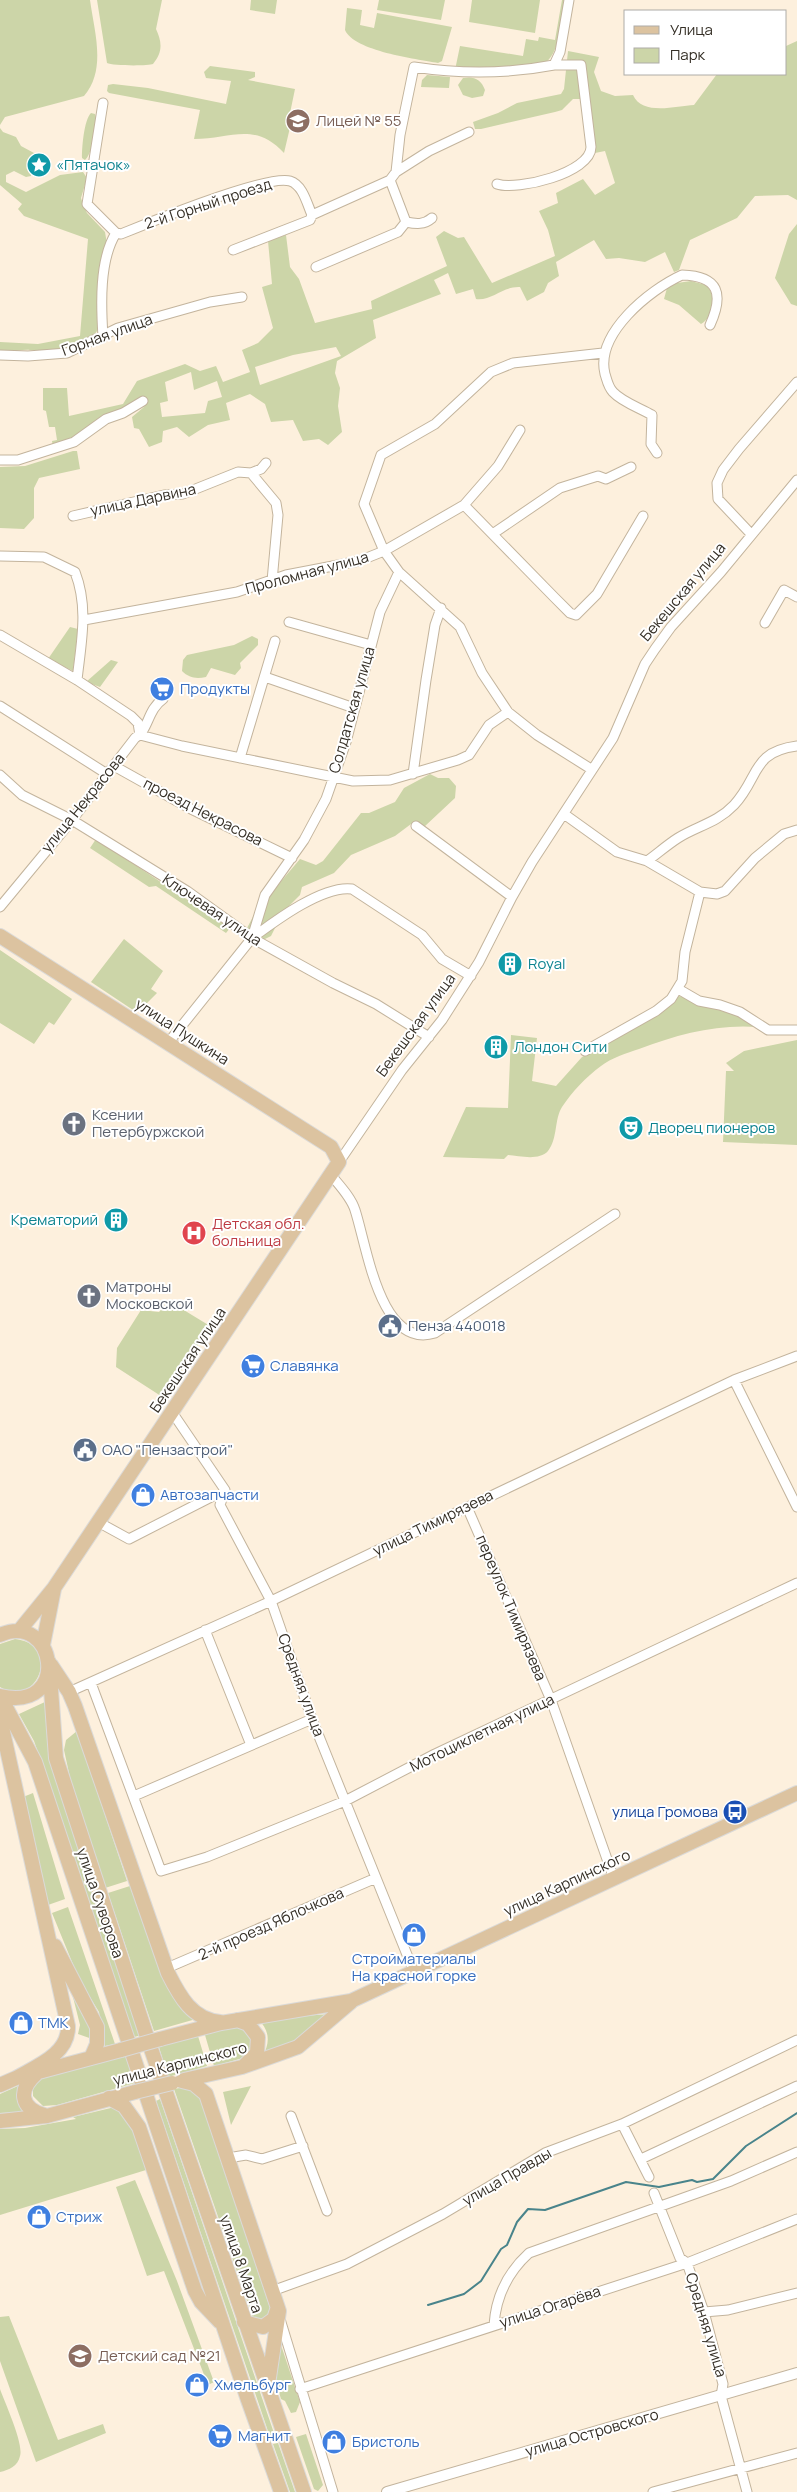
<svg xmlns="http://www.w3.org/2000/svg" width="797" height="2492" viewBox="0 0 797 2492" font-family="Manrope,sans-serif">
	<rect width="100%" height="100%" fill="#fdf0dd"/>
	<path fill="#ccd5a8" fill-rule="evenodd" d="M 0,0 L 90,0 C 94,31 107,69 84,96 L 5,117 L 0,125 Z
		M 97,0 L 162,0 L 156,29 C 162,42 163,52 153,64 C 149,66 112,66 107,63 Z
		M 251,0 L 277,0 L 275,14 L 250,10 Z
		M 379,0 L 445,0 L 441,20 L 377,10 Z
		M 472,0 L 540,0 L 535,33 L 469,22 Z
		M 562,0 L 564,0 C 561,20 561,55 542,65 L 455,70 L 460,46 L 523,56 L 526,39 L 538,41 L 539,37 L 555,40 Z
		M 347,8 L 362,10 L 360,25 L 374,28 L 377,13 L 452,27 L 442,61 L 438,63 C 416,59 354,51 345,30 Z
		M 797,41 L 797,200 L 788,195 L 755,196 L 737,218 L 690,240 L 679,270 L 674,272 L 665,252 L 645,262 L 619,258 L 606,259 L 594,240 L 556,262 L 559,276 L 548,283 L 544,292 L 527,301 L 520,287 C 503,286 492,301 476,299 L 473,289 L 456,294 L 448,273 L 434,280 L 441,294 L 373,320 L 376,338 L 337,361 L 335,373 L 340,388 L 338,406 L 342,432 L 328,445 L 319,439 L 303,441 L 293,420 L 271,422 L 265,404 L 250,394 L 226,403 L 230,420 L 208,425 L 189,437 L 177,427 L 163,431 L 162,442 L 149,447 L 139,429 L 134,428 L 132,417 L 144,407 L 148,399 L 144,397 L 72,439 L 53,447 L 52,441 L 57,440 L 55,427 L 49,427 L 46,411 L 43,410 L 43,388 L 67,388 L 69,416 L 123,404 L 137,381 L 185,364 L 200,371 L 216,366 L 223,382 L 250,372 L 242,350 L 258,343 L 273,328 L 262,287 L 272,284 L 268,241 L 286,235 L 290,267 L 299,279 L 315,323 L 372,309 L 371,301 L 447,266 L 436,237 L 444,231 L 458,238 L 464,237 L 492,283 L 555,256 L 548,230 L 539,211 L 558,203 L 556,193 L 583,179 L 595,195 L 615,183 L 605,151 L 595,153 L 583,99 L 573,99 L 562,110 L 555,112 L 481,129 L 475,129 L 473,122 L 498,113 L 517,103 L 561,94 L 564,89 L 568,51 L 599,57 L 594,72 L 601,91 L 615,96 L 633,95 C 642,116 676,106 694,105 L 717,74 L 786,74 L 786,46 ZM 336,347 L 341,356 L 260,385 L 255,367 L 293,355 ZM 191,372 L 194,390 L 217,381 L 222,397 L 208,401 L 205,413 L 162,417 L 160,403 L 168,401 L 165,382 Z
		M 210,66 L 255,72 L 255,77 L 248,80 L 295,89 L 289,118 L 292,119 L 284,153 C 254,121 231,139 194,139 L 200,110 L 109,93 L 107,91 L 108,85 L 113,84 L 148,88 L 226,104 L 231,81 L 206,78 L 204,72 Z
		M 427,75 L 450,77 L 449,88 L 421,87 L 422,80 Z
		M 463,78 C 474,76 481,79 485,90 L 483,96 L 472,98 L 463,95 L 458,85 Z
		M 91,113 L 95,114 C 99,122 92,155 85,160 L 82,158 C 82,147 84,120 91,113 Z
		M 0,128 L 3,132 L 16,137 L 21,146 L 34,153 L 37,158 L 31,176 L 26,177 L 14,171 L 6,175 L 6,182 L 26,192 L 60,175 L 83,172 L 87,178 L 81,198 L 83,204 L 87,213 L 105,232 L 107,244 C 105,262 105,318 97,331 C 86,350 49,352 30,350 C 20,349 11,354 0,351 L 0,342 L 38,344 L 80,336 L 88,239 L 24,216 L 18,209 L 22,204 L 0,185 Z
		M 797,224 L 797,306 L 791,304 L 775,278 L 789,234 Z
		M 691,281 L 706,285 C 717,295 714,317 701,324 L 679,305 L 664,299 L 667,288 L 677,283 Z
		M 73,451 L 77,451 L 80,469 L 39,478 L 34,488 L 34,518 L 24,529 L 0,528 L 0,467 L 25,466 Z
		M 70,627 L 78,629 L 73,671 L 48,659 Z
		M 252,636 L 258,639 L 258,645 L 240,663 L 241,668 L 235,675 L 211,668 L 206,677 C 196,679 189,678 182,671 L 183,660 L 187,655 L 234,645 Z
		M 111,660 L 118,662 L 100,687 L 86,682 Z
		M 430,774 L 438,778 L 449,778 L 456,786 L 455,798 L 424,827 L 417,823 L 411,824 L 395,836 L 351,855 L 334,873 L 302,887 L 300,895 L 283,912 L 271,936 L 263,940 L 246,930 L 256,911 L 300,859 L 316,865 L 323,861 L 361,813 L 369,813 L 395,802 L 404,788 Z
		M 96,839 L 230,928 L 226,933 L 156,886 L 149,887 L 90,848 Z
		M 124,939 L 163,971 L 151,989 L 157,993 L 144,1006 L 136,1006 L 133,1010 L 91,982 Z
		M 0,950 L 72,999 L 54,1025 L 49,1022 L 34,1044 L 0,1023 Z
		M 679,996 L 740,1015 L 758,1027 C 716,1024 679,1034 639,1049 C 627,1053 611,1058 601,1066 C 586,1077 572,1092 562,1107 C 554,1120 558,1138 548,1151 C 539,1161 520,1156 508,1155 L 504,1159 L 443,1157 L 466,1107 L 508,1108 L 511,1035 L 537,1038 L 532,1081 L 556,1086 L 582,1057 L 655,1015 Z
		M 797,1040 L 797,1145 L 723,1142 L 726,1071 L 734,1071 L 726,1063 L 744,1051 Z
		M 169,1301 L 210,1326 L 164,1398 L 116,1367 L 117,1348 L 141,1310 L 159,1312 Z
		M 15,1639 C 62,1644 38,1710 0,1687 L 0,1644 Z
		M 47,1701 L 48,1736 L 142,2035 L 134,2037 L 45,1772 L 34,1741 L 19,1714 Z
		M 77,1731 L 127,1881 L 105,1888 L 71,1782 L 64,1750 L 66,1740 Z
		M 33,1793 L 65,1899 L 48,1905 L 23,1797 Z
		M 130,1886 L 169,1985 L 196,2019 L 154,2031 L 108,1893 Z
		M 68,1907 L 115,2044 L 105,2046 L 99,2012 L 79,1979 L 52,1913 Z
		M 69,1981 L 95,2040 L 78,2034 L 80,2025 Z
		M 331,2014 L 302,2037 L 263,2056 C 270,2042 270,2031 258,2019 Z
		M 236,2026 L 242,2027 L 252,2035 L 252,2051 L 243,2058 L 214,2066 L 205,2035 Z
		M 198,2036 L 207,2066 L 168,2077 L 159,2047 Z
		M 128,2054 L 135,2083 L 57,2105 L 43,2106 L 33,2096 L 33,2086 L 41,2077 Z
		M 18,2086 L 17,2093 L 25,2112 L 0,2113 L 0,2094 Z
		M 251,2086 L 231,2125 L 223,2092 Z
		M 186,2087 L 200,2097 L 271,2311 L 265,2322 L 253,2318 L 174,2089 Z
		M 160,2099 L 275,2436 L 270,2437 L 156,2101 Z
		M 115,2107 L 119,2108 L 132,2125 L 146,2164 L 144,2165 L 146,2170 L 0,2215 L 0,2129 L 25,2128 L 76,2119 L 73,2117 Z
		M 135,2180 L 177,2281 L 214,2382 L 208,2385 L 164,2271 L 147,2276 L 116,2187 Z
		M 9,2316 L 58,2440 L 103,2424 L 106,2433 L 36,2462 L 0,2361 L 0,2317 Z
		M 279,2339 L 300,2402 L 296,2412 L 291,2413 L 285,2401 L 281,2399 L 275,2379 Z
		M 0,2389 C 5,2403 24,2444 20,2456 C 18,2466 9,2470 0,2472 Z
		M 306,2434 L 323,2485 L 318,2491 L 314,2489 L 296,2437 Z
		M 278,2443 L 295,2492 L 290,2492 L 273,2444 Z"/>
	<g fill="none" stroke-linecap="round" stroke-linejoin="round">
		<path stroke="#49848b" stroke-width="2" d="M 428,2305 L 464,2294 L 481,2281 L 501,2249 L 507,2245 L 517,2222 L 528,2209 L 545,2210 L 626,2182 L 659,2187 L 692,2180 L 697,2182 L 713,2179 L 746,2146 L 797,2113"/>
		<defs>
			<path id="minor" d="M 103,103 L 87,204 L 116,233
				M 396,172 L 400,135 L 414,67 C 460,74 507,74 554,65 L 560,52 L 569,0
				M 390,180 L 406,222
				M 497,184 C 517,191 591,173 591,147 L 581,65 L 554,65
				M 116,233 L 121,234 C 148,223 268,174 290,181 C 303,185 307,204 312,215
				M 233,250 L 310,220 L 312,215 L 390,180 L 396,172 L 429,151 L 469,132
				M 316,267 L 398,232 L 406,222 C 416,224 424,225 432,218
				M 103,337 C 101,306 99,260 116,233
				M 0,355 L 28,356 L 67,353 L 118,328 L 210,302 L 242,297
				M 657,453 L 651,444 L 652,415 C 640,408 622,402 613,392 C 608,387 607,380 605,374 C 595,334 649,290 682,275 C 719,276 724,294 710,325
				M 0,460 L 18,460 L 74,442 L 106,419 L 123,413 L 143,401
				M 251,473 L 276,503 L 278,515 L 272,581
				M 464,505 L 555,598 L 570,613 L 576,615 L 597,594 L 643,516
				M 73,516 L 164,495 L 183,494 L 238,472 L 251,473 L 261,469 L 266,463
				M 494,533 L 560,488 L 598,476 L 606,479 L 631,467
				M 751,534 L 718,499 L 717,483 L 723,470 L 739,449 L 797,382
				M 0,556 L 44,557 L 75,572 C 89,608 81,643 77,680
				M 84,620 L 237,592 L 286,575 L 359,561 L 384,551 L 464,505 L 498,466 L 520,430
				M 289,622 L 371,645
				M 765,623 L 784,590 L 797,597
				M 0,635 L 77,680 L 131,716 L 138,723 L 140,735 L 182,746 L 353,781 L 390,780 L 458,760 L 469,755 L 489,725 L 508,712
				M 265,677 L 354,708
				M 0,706 L 107,774
				M 240,758 L 275,641
				M 114,766 L 191,809 L 292,858
				M 591,769 L 537,735 L 508,712 L 482,673 L 460,627 L 399,572 L 384,551 L 364,504 L 381,455 L 435,424 L 491,372 L 513,363 L 603,353
				M 413,774 L 426,680 L 435,625 L 441,608
				M 0,775 L 22,795 L 72,820 L 187,891 L 252,938 L 333,983 L 376,1004 L 429,1037
				M 564,814 L 617,852 L 647,861 C 657,854 667,845 678,838 C 697,826 717,823 734,805 C 760,777 751,752 797,746
				M 416,826 L 512,897
				M 700,892 L 717,894 L 725,891 L 755,858 L 784,834 L 797,830
				M 0,907 L 72,820 L 135,738 C 149,730 147,710 163,699
				M 252,938 C 275,921 323,885 352,889 L 422,935 L 442,959 L 471,976
				M 676,991 L 680,990 L 699,1001 L 720,1005 L 740,1012 L 768,1030 L 797,1030
				M 168,1043 L 252,938 L 265,895 L 304,840 L 326,799 L 346,742 L 380,612 L 399,572
				M 585,1051 L 656,1011 L 671,999 L 682,981 L 685,952 L 700,892 L 647,861
				M 339,1162 L 402,1070 L 442,1020 L 479,962 L 512,897 L 532,862 L 613,738 L 645,664 L 655,649 L 671,627 L 721,572 L 797,480
				M 331,1175 C 339,1185 351,1197 355,1210 C 367,1246 380,1350 435,1333 L 615,1214
				M 734,1380 L 797,1507
				M 172,1412 L 225,1490 L 220,1505 L 271,1601 L 312,1719 L 414,1972
				M 467,1507 L 551,1700 L 614,1879
				M 98,1522 L 129,1539 L 213,1496
				M 205,1630 L 251,1745
				M 91,1683 L 161,1871 L 207,1857 L 345,1801 L 435,1754 L 797,1583
				M 69,1692 L 271,1601 L 734,1380 L 797,1356
				M 134,1796 L 312,1719
				M 167,1968 L 376,1878
				M 291,2116 L 327,2211
				M 622,2124 L 649,2177
				M 228,2158 L 246,2155 L 262,2159 L 303,2146
				M 641,2159 L 797,2086
				M 654,2193 L 680,2258 L 687,2263 L 704,2312 L 723,2384 L 721,2396 L 747,2492
				M 272,2291 L 347,2264 L 443,2214 L 545,2153 L 622,2124 L 797,2040
				M 704,2312 L 728,2310 L 797,2293
				M 280,2319 L 333,2492
				M 494,2325 C 496,2296 507,2273 529,2253 L 731,2181 L 797,2152
				M 300,2389 L 687,2263 L 797,2219
				M 653,2492 L 797,2453"/>
			<path id="tertiary" d="M 387,2492 L 797,2373"/>
			<path id="primary" d="M 0,936 L 331,1147 L 339,1162 L 54,1588 L 19,1631
				M 0,1635 C 55,1610 73,1713 0,1696
				M 43,1645 L 54,1589
				M 49,1662 L 56,1758 L 150,2046 L 304,2492
				M 51,1665 L 69,1692 L 75,1706 L 168,1973 C 180,1997 192,2019 220,2022
				M 0,1696 L 35,1762 L 248,2400 L 281,2492
				M 0,1718 L 68,2026 C 69,2054 37,2066 16,2078
				M 55,1946 L 97,2027 L 97,2044 L 91,2058
				M 237,2020 L 248,2024 L 258,2037 L 257,2053 L 245,2065
				M 160,2039 L 221,2023 L 351,2001 L 797,1793
				M 36,2074 C 18,2090 20,2108 44,2115
				M 184,2080 L 242,2067 L 298,2047 L 351,2002
				M 182,2081 L 194,2084 L 206,2094 L 279,2311 L 268,2384
				M 0,2085 L 16,2078 L 121,2050
				M 109,2098 L 124,2106 L 139,2127 L 195,2291 L 201,2302 L 220,2322
				M 0,2121 L 47,2116 L 135,2092
				M 244,2322 L 263,2327 L 274,2319 L 277,2310"/>
		</defs>
		<use href="#minor" stroke="#c3b49d" stroke-width="11"/>
		<use href="#tertiary" stroke="#c3b49d" stroke-width="12"/>
		<use href="#primary" stroke="#dbdad8" stroke-width="16"/>
		<use href="#minor" stroke="#fff" stroke-width="9"/>
		<use href="#tertiary" stroke="#fff" stroke-width="10"/>
		<use href="#primary" stroke="#dcc3a0" stroke-width="14"/>
		<defs>
			<path id="primary-bridge" d="M 121,2050 L 160,2039
				M 135,2092 L 172,2083"/>
		</defs>
		<use href="#primary-bridge" stroke="#dbdad8" stroke-width="16" stroke-linecap="butt"/>
		<use href="#primary-bridge" stroke="#dcc3a0" stroke-width="14"/>
	</g>
	<defs>
		<symbol id="school-disc" viewBox="-11 -11 22 22"><circle r="9.5" fill="#8d6e63" stroke="#fff"/><path d="M0-5L7-2L0 1L-7-2ZM-4 1L0 2.5L4 1V4Q0 6-4 4Z" fill="#fff"/></symbol>
		<symbol id="sight-disc" viewBox="-11 -11 22 22"><circle r="9.5" fill="#0f9aa8" stroke="#fff"/><path d="M0-6L1.8-2.2L6-1.7L2.9 1.2L3.7 5.4L0 3.3L-3.7 5.4L-2.9 1.2L-6-1.7L-1.8-2.2Z" fill="#fff"/></symbol>
		<symbol id="supermarket-disc" viewBox="-11 -11 22 22"><circle r="9.5" fill="#3f7fe0" stroke="#fff"/><path d="M-6-5.5h2.5l.6 2H6L4.5 2H-2.5L-4.4-4H-6ZM-1.5 3.2a1.3 1.3 0 1 0 .1 0ZM3 3.2a1.3 1.3 0 1 0 .1 0Z" fill="#fff"/></symbol>
		<symbol id="building-disc" viewBox="-11 -11 22 22"><circle r="9.5" fill="#0f9aa8" stroke="#fff"/><path d="M-4-6H4V6H1V3H-1V6H-4ZM-2.5-4.3h1.7v1.8h-1.7ZM.8-4.3h1.7v1.8H.8ZM-2.5-1h1.7V.8h-1.7ZM.8-1h1.7V.8H.8Z" fill="#fff"/></symbol>
		<symbol id="church-disc" viewBox="-11 -11 22 22"><circle r="9.5" fill="#6b7280" stroke="#fff"/><path d="M-1.2-6h2.4v3.5h3.3v2.4h-3.3V6h-2.4V-.1h-3.3v-2.4h3.3Z" fill="#fff"/></symbol>
		<symbol id="theatre-disc" viewBox="-11 -11 22 22"><circle r="9.5" fill="#0f9aa8" stroke="#fff"/><path d="M-5-5.5Q0-4 5-5.5V0Q5 5 0 6Q-5 5-5 0ZM-3.3-2.5H-1v1.5H-3.3ZM1-2.5H3.3v1.5H1ZM-2.8 1Q0 5.5 2.8 1Z" fill="#fff"/></symbol>
		<symbol id="hospital-disc" viewBox="-11 -11 22 22"><circle r="9.5" fill="#e0444e" stroke="#fff"/><path d="M-5-5h3v3.5h4V-5h3V5h-3V1.5h-4V5h-3Z" fill="#fff"/></symbol>
		<symbol id="civic-disc" viewBox="-11 -11 22 22"><circle r="9.5" fill="#5c6f8a" stroke="#fff"/><path d="M-.6-6.5H3V-4.5H.6V-3L4-1V1h2V6H-6V1h2V-1L-.6-3ZM-1.2 2.5V6h2.4V2.5Z" fill="#fff"/></symbol>
		<symbol id="shop-disc" viewBox="-11 -11 22 22"><circle r="9.5" fill="#3f7fe0" stroke="#fff"/><path d="M-5-2.5h2.3a2.7 3.5 0 0 1 5.4 0H5L5.5 6h-11ZM-1.5-2.5h3a1.5 2.3 0 0 0-3 0Z" fill="#fff"/></symbol>
		<symbol id="bus-disc" viewBox="-11 -11 22 22"><circle r="9.5" fill="#1a4fb4" stroke="#fff"/><path d="M-5-6H5V4H4V6H2V4H-2V6H-4V4H-5ZM-3.5-4V0h7V-4ZM-3.5 1.2v1.5H-2V1.2ZM2 1.2v1.5H3.5V1.2Z" fill="#fff"/></symbol>
	</defs>
	<g fill-rule="evenodd">
		<use href="#school-disc" x="284" y="107" width="28" height="28"/>
		<use href="#sight-disc" x="25" y="151" width="28" height="28"/>
		<use href="#supermarket-disc" x="148" y="675" width="28" height="28"/>
		<use href="#building-disc" x="496" y="950" width="28" height="28"/>
		<use href="#building-disc" x="482" y="1033" width="28" height="28"/>
		<use href="#church-disc" x="60" y="1110" width="28" height="28"/>
		<use href="#theatre-disc" x="617" y="1114" width="28" height="28"/>
		<use href="#building-disc" x="102" y="1206" width="28" height="28"/>
		<use href="#hospital-disc" x="180" y="1219" width="28" height="28"/>
		<use href="#church-disc" x="75" y="1282" width="28" height="28"/>
		<use href="#civic-disc" x="376" y="1312" width="28" height="28"/>
		<use href="#supermarket-disc" x="239" y="1352" width="28" height="28"/>
		<use href="#civic-disc" x="71" y="1436" width="28" height="28"/>
		<use href="#shop-disc" x="129" y="1481" width="28" height="28"/>
		<use href="#bus-disc" x="721" y="1798" width="28" height="28"/>
		<use href="#shop-disc" x="400" y="1921" width="28" height="28"/>
		<use href="#shop-disc" x="7" y="2009" width="28" height="28"/>
		<use href="#shop-disc" x="25" y="2203" width="28" height="28"/>
		<use href="#school-disc" x="66" y="2342" width="28" height="28"/>
		<use href="#shop-disc" x="183" y="2371" width="28" height="28"/>
		<use href="#supermarket-disc" x="206" y="2422" width="28" height="28"/>
		<use href="#shop-disc" x="320" y="2428" width="28" height="28"/>
	</g>
	<g text-anchor="middle" stroke-width="4" stroke-linejoin="round" paint-order="stroke">
		<g font-size="15" fill="#785e54" stroke="#fff" text-anchor="start">
			<text x="316" y="126">Лицей № 55</text>
			<text x="98" y="2361">Детский сад №21</text>
		</g>
		<g font-size="15" fill="#0d838f" stroke="#fff" text-anchor="start">
			<text x="56" y="170">«Пятачок»</text>
			<text x="528" y="969">Royal</text>
			<text x="514" y="1052">Лондон Сити</text>
			<text x="648" y="1133">Дворец пионеров</text>
			<text x="98" y="1225" text-anchor="end">Крематорий</text>
		</g>
		<g font-size="15" fill="#352f26" stroke="#fff">
			<text transform="translate(208 204) rotate(-18)" y="5">2-й Горный проезд</text>
			<text transform="translate(107 335) rotate(-20)" y="5">Горная улица</text>
			<text transform="translate(143 500) rotate(-12)" y="5">улица Дарвина</text>
			<text transform="translate(307 573) rotate(-15)" y="5">Проломная улица</text>
			<text transform="translate(683 592) rotate(-50)" y="5">Бекешская улица</text>
			<text transform="translate(352 710) rotate(-74)" y="5">Солдатская улица</text>
			<text transform="translate(83 803) rotate(-51)" y="5">улица Некрасова</text>
			<text transform="translate(203 812) rotate(27)" y="5">проезд Некрасова</text>
			<text transform="translate(212 910) rotate(34)" y="5">Ключевая улица</text>
			<text transform="translate(416 1025) rotate(-54)" y="5">Бекешская улица</text>
			<text transform="translate(182 1032) rotate(33)" y="5">улица Пушкина</text>
			<text transform="translate(188 1360) rotate(-56)" y="5">Бекешская улица</text>
			<text transform="translate(433 1523) rotate(-26)" y="5">улица Тимирязева</text>
			<text transform="translate(511 1608) rotate(67)" y="5">переулок Тимирязева</text>
			<text transform="translate(301 1685) rotate(70)" y="5">Средняя улица</text>
			<text transform="translate(482 1733) rotate(-26)" y="5">Мотоциклетная улица</text>
			<text transform="translate(567 1883) rotate(-25)" y="5">улица Карпинского</text>
			<text transform="translate(100 1903) rotate(71)" y="5">улица Суворова</text>
			<text transform="translate(271 1924) rotate(-24)" y="5">2-й проезд Яблочкова</text>
			<text transform="translate(180 2064) rotate(-14)" y="5">улица Карпинского</text>
			<text transform="translate(507 2177) rotate(-30)" y="5">улица Правды</text>
			<text transform="translate(241 2264) rotate(71)" y="5">улица 8 Марта</text>
			<text transform="translate(550 2307) rotate(-18)" y="5">улица Огарёва</text>
			<text transform="translate(706 2325) rotate(73)" y="5">Средняя улица</text>
			<text transform="translate(592 2433) rotate(-16)" y="5">улица Островского</text>
		</g>
		<g font-size="15" fill="#366cbe" stroke="#fff" text-anchor="start">
			<text x="180" y="694">Продукты</text>
			<text x="270" y="1371">Славянка</text>
			<text x="160" y="1500">Автозапчасти</text>
			<text x="414" y="1964" text-anchor="middle">Стройматериалы<tspan x="414" dy="17">На красной горке</tspan></text>
			<text x="38" y="2028">ТМК</text>
			<text x="56" y="2222">Стриж</text>
			<text x="214" y="2390">Хмельбург</text>
			<text x="238" y="2441">Магнит</text>
			<text x="352" y="2447">Бристоль</text>
		</g>
		<g font-size="15" fill="#5b616d" stroke="#fff" text-anchor="start">
			<text x="92" y="1120">Ксении<tspan x="92" dy="17">Петербуржской</tspan></text>
			<text x="106" y="1292">Матроны<tspan x="106" dy="17">Московской</tspan></text>
		</g>
		<g font-size="15" fill="#be3a42" stroke="#fff" text-anchor="start">
			<text x="212" y="1229">Детская обл.<tspan x="212" dy="17">больница</tspan></text>
		</g>
		<g font-size="15" fill="#4e5e75" stroke="#fff" text-anchor="start">
			<text x="408" y="1331">Пенза 440018</text>
			<text x="102" y="1455">ОАО "Пензастрой"</text>
		</g>
		<g font-size="15" fill="#164399" stroke="#fff" text-anchor="end">
			<text x="718" y="1817">улица Громова</text>
		</g>
	</g>
	<rect x="624" y="10" width="162" height="65" fill="#ffffff" stroke="#aeaca8"/>
	<rect x="634" y="26" width="25" height="8" fill="#dcc3a0" stroke="#aeaca8"/>
	<text x="670" y="35" font-size="15" fill="#352f26">Улица</text>
	<rect x="634" y="48" width="25" height="15" fill="#ccd5a8" stroke="#aeaca8"/>
	<text x="670" y="60" font-size="15" fill="#352f26">Парк</text>
</svg>
